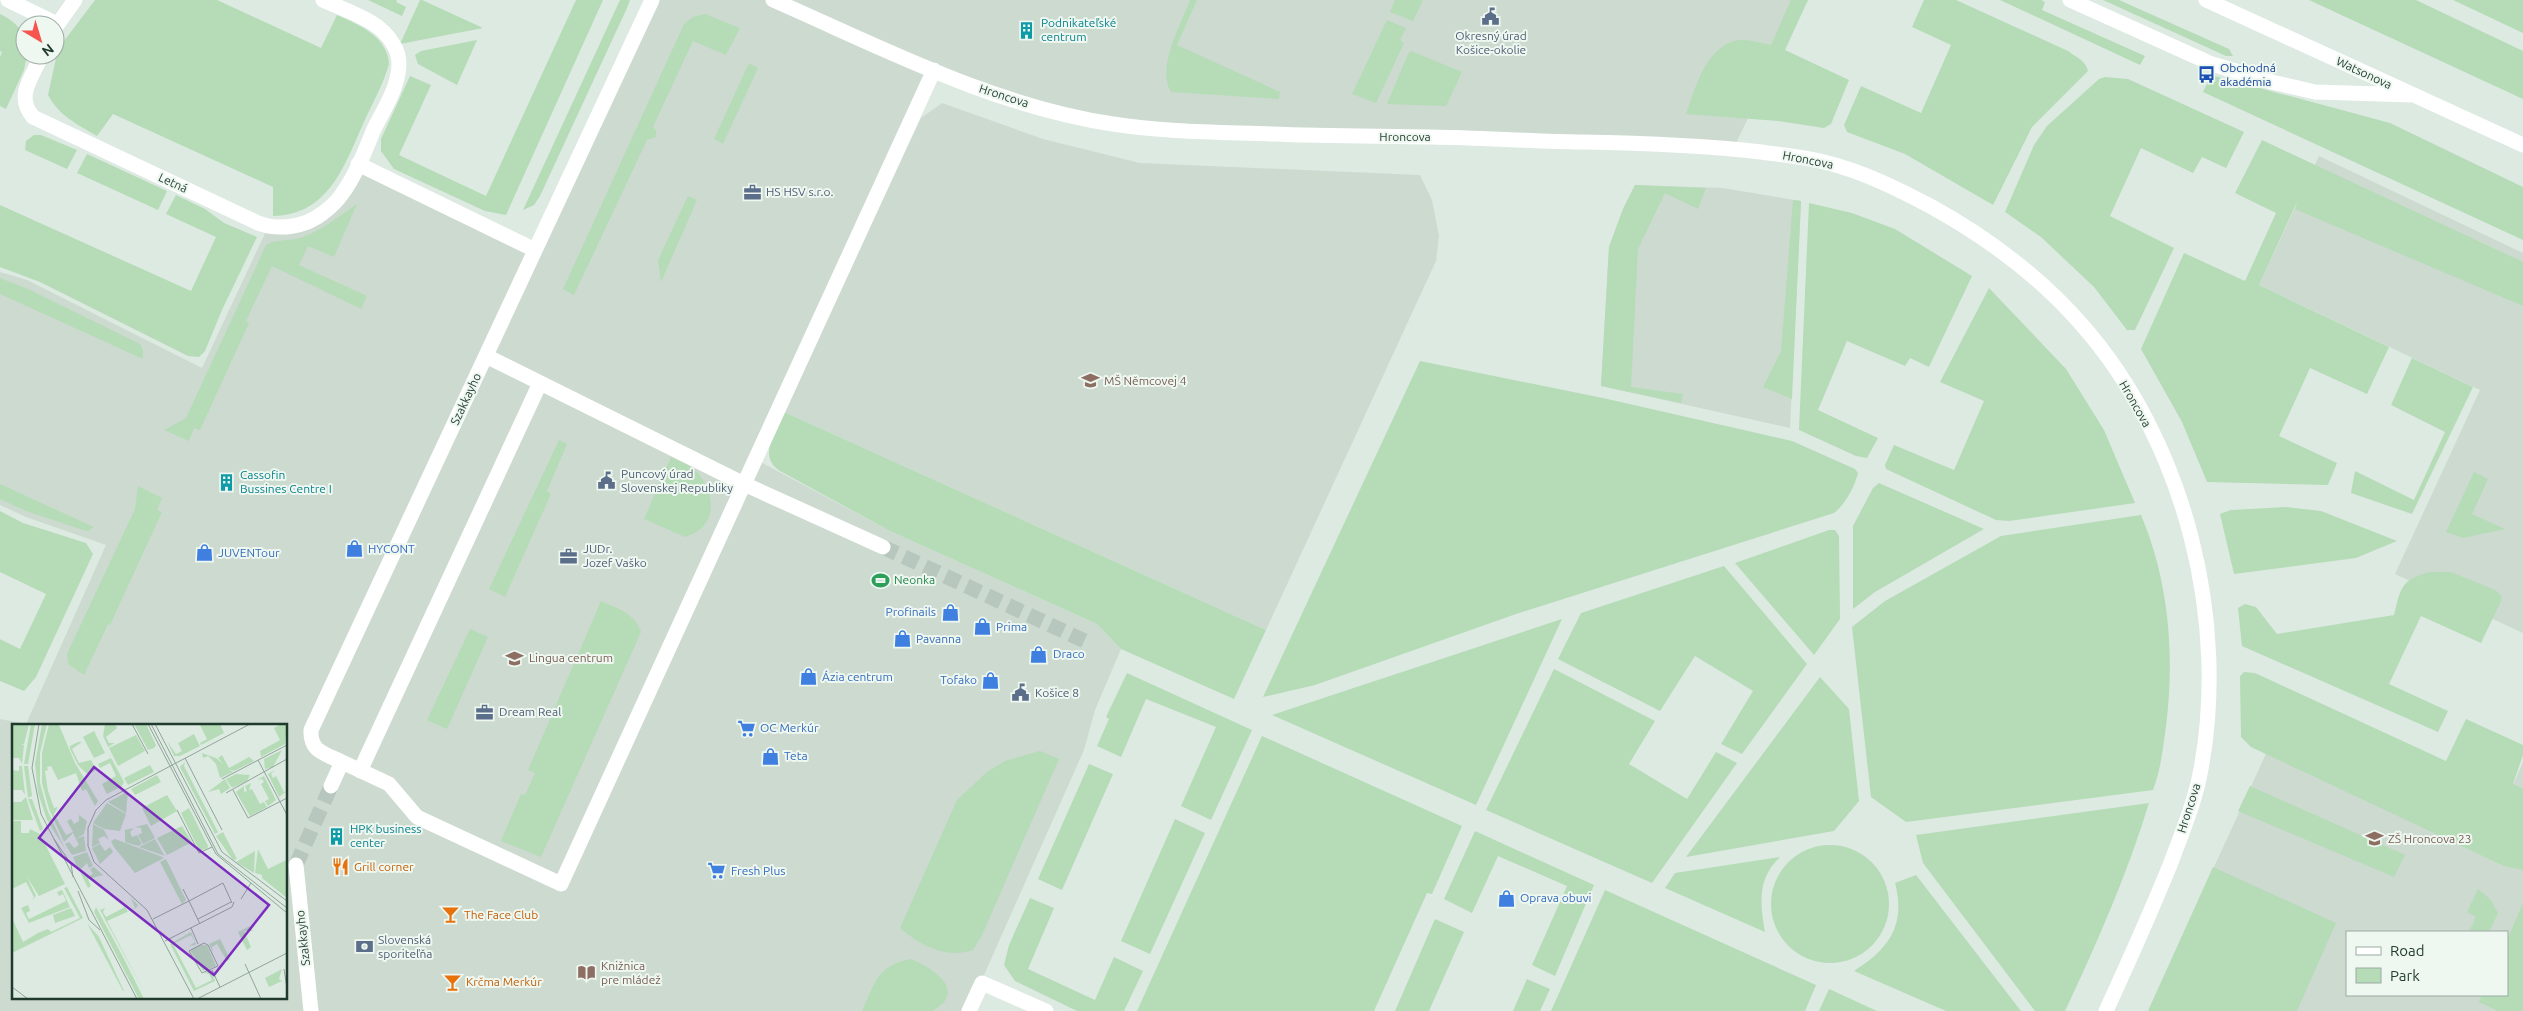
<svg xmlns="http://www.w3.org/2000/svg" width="2523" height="1011" viewBox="0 0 2523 1011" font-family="Ubuntu,sans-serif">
	<rect width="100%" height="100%" fill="#ddeae2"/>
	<path fill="#ccdad0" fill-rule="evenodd" d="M 652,0 L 1806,0 L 1733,149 L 1110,123 L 934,70 L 755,459 L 890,531 L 1097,624 L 1121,649 L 1095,710 L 1084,750 L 968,1011 L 0,1011 L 0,719 L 26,724 L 106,545 L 26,517 L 0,505 L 0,272 L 27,280 L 202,368 L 268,227 L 311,220 L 358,164 L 535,250 ZM 14,725 L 286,725 L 286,997 L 14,997 Z
		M 942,103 L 1043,139 L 1140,163 L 1420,175 L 1432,200 L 1439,236 L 1436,261 L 1266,630 L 784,412 L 921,118 Z
		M 2319,156 L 2523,253 L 2523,633 L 2395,574 L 2480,390 L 2259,285 Z
		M 1635,185 L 1723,188 L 1801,201 L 1790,428 L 1601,386 L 1609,247 L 1623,209 Z
		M 2286,710 L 2513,785 L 2523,762 L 2523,1011 L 2148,1011 ZM 2347,932 L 2507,932 L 2507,995 L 2347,995 Z"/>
	<path fill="#b5dcb7" d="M 95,0 L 217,0 L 321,48 L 337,15 C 359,25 387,36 389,64 C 383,85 372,104 363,124 C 344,167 328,215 273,216 L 273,187 L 113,114 L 97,136 C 77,124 59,116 48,95 L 58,49 Z
		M 368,0 L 397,0 L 396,2 L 406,7 L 402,16 Z
		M 420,0 L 422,0 L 483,28 L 400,44 Z
		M 576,0 L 603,0 L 506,215 L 485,211 L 394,169 L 381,151 L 381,139 L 410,76 L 431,85 L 399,155 L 486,196 Z
		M 620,0 L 630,0 L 627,8 L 540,196 L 534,205 L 523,210 Z
		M 1190,0 L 1197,0 L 1177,45 L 1280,92 L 1279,99 L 1171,92 C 1156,68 1181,24 1190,0 Z
		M 1395,0 L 1423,0 L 1413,21 L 1390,12 Z
		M 1791,0 L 1808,0 L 1785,50 L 1849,80 L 1831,124 L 1824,128 L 1778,121 L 1686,114 C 1695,89 1704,53 1731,42 C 1743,37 1759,43 1771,45 Z
		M 1924,0 L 1956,0 L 2068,51 C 2076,57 2086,61 2088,71 L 2032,127 L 1993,205 L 1905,154 L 1847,132 L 1844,125 L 1861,86 L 1921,113 L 1951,45 L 1912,27 Z
		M 2000,0 L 2041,0 L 2045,2 L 2042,10 L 2145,56 L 2140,65 Z
		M 2103,0 L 2119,0 L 2229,49 L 2233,56 L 2226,56 Z
		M 2309,0 L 2416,0 L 2523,51 L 2523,99 Z
		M 2453,0 L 2523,0 L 2523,33 Z
		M 0,14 C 20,24 25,33 25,55 L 27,55 L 24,70 L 6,109 L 0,106 L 0,57 L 2,52 L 0,51 Z
		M 705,14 L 740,28 L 726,55 L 693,41 L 653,127 L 656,131 L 656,137 L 647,140 L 574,295 L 563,289 L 684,24 L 693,17 Z
		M 1387,20 L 1406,28 L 1400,40 L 1404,43 L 1376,103 L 1352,94 Z
		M 477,40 L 457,85 L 418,64 L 415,55 L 421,51 Z
		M 1411,51 L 1462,72 L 1446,106 L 1387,104 L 1408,54 Z
		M 749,63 L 758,68 L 723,144 L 714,139 Z
		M 2211,75 L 2390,123 L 2523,187 L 2523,240 L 2203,92 Z
		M 2105,77 L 2128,79 L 2244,132 L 2226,168 L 2202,157 L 2193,173 L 2141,148 L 2110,216 L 2174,248 L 2135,330 L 2127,330 L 2094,287 L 2041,237 L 2005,212 L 2034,145 L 2047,126 L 2099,79 Z
		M 34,135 L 41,135 L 77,150 L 67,169 L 25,150 L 26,141 Z
		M 2262,140 L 2523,262 L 2523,306 L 2295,209 L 2297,202 L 2259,285 L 2389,347 L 2367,394 L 2310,368 L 2279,436 L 2337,463 L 2328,485 L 2207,482 L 2182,422 L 2141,349 L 2184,253 L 2245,281 L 2276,213 L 2235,193 Z
		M 87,154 L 167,191 L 158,210 L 77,173 Z
		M 1635,185 L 1706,188 L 1698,209 L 1665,193 L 1638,249 L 1631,387 L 1683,394 L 1681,403 L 1601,386 L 1609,247 L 1623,209 Z
		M 176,195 L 205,209 L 224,223 L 257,237 L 222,310 L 205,351 L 199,357 L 188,356 L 40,282 L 0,267 L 0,205 L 191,291 L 216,237 L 166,214 Z
		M 688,196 L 697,200 L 661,282 L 658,260 Z
		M 1793,200 L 1801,201 L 1792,399 L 1763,387 L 1781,351 Z
		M 1809,203 L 1852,213 L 1895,229 L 1972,276 L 1929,367 L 1910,358 L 1905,366 L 1847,341 L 1818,410 L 1878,438 L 1867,458 L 1856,456 L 1799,430 Z
		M 357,204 L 334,257 L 308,246 L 299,265 L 367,296 L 361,309 L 272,266 L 246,321 L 249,323 L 200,430 L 194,428 L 189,441 L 164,430 L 186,418 L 266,245 C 276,239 288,241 300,238 C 320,232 339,216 357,204 Z
		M 0,278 L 28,289 L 140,344 L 143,350 L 143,359 L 0,294 Z
		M 1989,288 L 2066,369 L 2104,430 L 2135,503 L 2009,521 L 1996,520 L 1886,469 L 1885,465 L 1894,445 L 1954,470 L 1984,401 L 1940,382 Z
		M 2412,358 L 2473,387 L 2412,514 L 2351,493 L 2355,471 L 2414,500 L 2445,432 L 2391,405 Z
		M 1420,361 L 1603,398 L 1792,441 L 1855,469 L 1858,473 C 1855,486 1845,505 1834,513 L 1516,614 L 1315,685 L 1263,697 Z
		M 784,412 L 1266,630 L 1234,699 L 1121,649 L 1097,624 L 890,531 L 780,471 C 757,456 776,431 784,412 Z
		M 559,440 L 567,444 L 547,491 L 551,494 L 505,597 L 489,589 Z
		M 671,457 C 678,461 689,464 695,470 C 710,485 720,514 699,530 C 696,533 690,535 685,537 L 644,519 Z
		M 2474,472 L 2488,479 L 2472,514 L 2505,529 L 2463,538 L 2446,532 Z
		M 1879,483 L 1984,529 L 1875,592 L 1853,609 L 1853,526 L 1873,488 Z
		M 0,484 L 94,527 L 88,531 L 83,530 L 26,511 L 0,499 Z
		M 138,486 L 162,498 L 157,510 L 162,512 L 110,625 L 108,624 L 84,675 L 68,664 L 67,654 L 135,509 Z
		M 2286,507 L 2321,511 L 2397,541 L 2356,558 L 2234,574 L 2220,514 L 2231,510 Z
		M 0,511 L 23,523 L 86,543 L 93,554 L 36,677 L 24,691 L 0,681 L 0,639 L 20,649 L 46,594 L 0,572 Z
		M 2141,515 C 2169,581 2175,655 2166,726 C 2163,748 2161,769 2153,790 L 1906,822 L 1871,797 L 1852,627 L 1885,601 L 2001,536 Z
		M 1829,530 L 1835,530 L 1839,536 L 1840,619 L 1814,655 L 1735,563 Z
		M 1724,566 L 1807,664 L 1742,754 L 1721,744 L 1753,691 L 1695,656 L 1660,711 L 1558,659 L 1581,613 Z
		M 2430,572 L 2451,572 L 2495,590 L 2500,594 L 2502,599 L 2481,643 L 2421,616 L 2389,684 L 2448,711 L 2438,732 L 2242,646 L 2238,608 L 2245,604 L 2256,607 L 2277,634 L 2394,615 C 2401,588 2400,580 2430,572 Z
		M 601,601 C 618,609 635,613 641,632 L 541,857 L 501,841 L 521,794 L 525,795 L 535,773 L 528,770 Z
		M 1562,619 L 1476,805 L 1272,715 Z
		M 470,629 L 488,637 L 447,729 L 427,720 Z
		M 1554,669 L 1655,721 L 1629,764 L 1687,799 L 1716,752 L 1737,763 L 1652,883 L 1486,810 Z
		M 2244,672 L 2255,673 L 2446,761 L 2466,719 L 2523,745 L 2523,755 L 2513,784 L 2523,789 L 2523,870 L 2504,866 L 2251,747 L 2241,737 L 2240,676 Z
		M 1127,673 L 1252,730 L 1211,820 L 1181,806 L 1216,727 L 1146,699 L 1121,757 L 1097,746 L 1109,719 L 1106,717 Z
		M 1820,677 L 1849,709 L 1859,801 L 1834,831 L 1686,857 Z
		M 1262,736 L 1462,826 L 1432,894 L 1427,893 L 1374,1011 L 1137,1011 Z
		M 1040,751 L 1059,759 L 982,935 L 973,950 C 946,959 921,946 900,928 L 957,800 L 987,772 L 1005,761 Z
		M 1089,764 L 1113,774 L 1062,890 L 1038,879 Z
		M 2250,786 L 2405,855 L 2394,877 L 2238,811 Z
		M 2149,803 C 2127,875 2097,943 2065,1011 L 2035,1011 L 1923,863 L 1916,835 Z
		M 1175,819 L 1205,833 L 1150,954 L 1121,941 Z
		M 1475,831 L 1594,885 L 1555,976 L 1532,965 L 1567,886 L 1498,856 L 1472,913 L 1444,899 Z
		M1771 904a59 59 0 1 1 118 0a59 59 0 1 1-118 0Z
		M 1780,857 C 1757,879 1760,903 1765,932 L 1665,888 L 1675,873 Z
		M 2213,867 L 2336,923 L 2297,1011 L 2148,1011 Z
		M 1916,875 L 2021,1011 L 1946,1011 L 1854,971 C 1889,949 1906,925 1895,883 Z
		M 2478,889 L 2491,900 L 2498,913 L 2489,932 L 2469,932 L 2476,917 L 2467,912 Z
		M 1605,890 L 1816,985 L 1805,1011 L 1551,1011 Z
		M 1030,898 L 1054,908 L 1028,969 L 1095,1000 L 1114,957 L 1143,971 L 1124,1011 L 1077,1011 L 1015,981 L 1004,965 L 1009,945 Z
		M 2523,903 L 2523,1011 L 2498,1011 L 2479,1002 L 2482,995 L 2507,995 L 2507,940 Z
		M 1435,919 L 1464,932 L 1429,1011 L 1395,1011 Z
		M 911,959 C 925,965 959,982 944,1002 C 942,1004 936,1010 932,1011 C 921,1011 876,1011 862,1011 C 875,983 877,965 911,959 Z
		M 1527,979 L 1550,989 L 1540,1011 L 1513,1011 Z
		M 1829,989 L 1877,1011 L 1819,1011 Z"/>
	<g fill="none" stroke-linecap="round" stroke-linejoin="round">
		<path stroke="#b7c7be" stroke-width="15" stroke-dasharray="15 8" stroke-linecap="butt" d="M 883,547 L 1089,643
			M 296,865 L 331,786"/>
		<path stroke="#fff" stroke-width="15" d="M 8,0 L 57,24
			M 773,0 C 883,48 993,106 1113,124 C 1165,132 1219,132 1272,134 C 1325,136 1378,136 1432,137 C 1481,138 1531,141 1581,142 C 1641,143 1701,145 1761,152 C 1782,155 1804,157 1824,162 C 1862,171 1898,189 1932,207 C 1988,238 2040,277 2082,325 C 2185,442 2230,622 2200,774 C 2194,805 2181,835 2170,865 C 2150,914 2128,963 2106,1011
			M 2070,0 L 2212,64 L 2272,82 L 2315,92 L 2413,95
			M 2206,0 L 2523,145
			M 55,28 L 75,0
			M 42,55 C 32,77 15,96 33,117 L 258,223 C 279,231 305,227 323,213 C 330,208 337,201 342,194 C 356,175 365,151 374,129 C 383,111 395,93 398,73 C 400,63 399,53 393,44 C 380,20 346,11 323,0
			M 358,164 L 535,250
			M 883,547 L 744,484 L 934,70
			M 342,762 L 389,784 L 417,817 L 561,884 L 744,484 L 486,356
			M 360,771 L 540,383
			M 331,786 L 342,762 C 324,753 310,752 311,730 L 652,0
			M 296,865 L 311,1011
			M 969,1011 L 982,983 L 1046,1011"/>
	</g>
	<defs>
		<symbol id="civic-bare" viewBox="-9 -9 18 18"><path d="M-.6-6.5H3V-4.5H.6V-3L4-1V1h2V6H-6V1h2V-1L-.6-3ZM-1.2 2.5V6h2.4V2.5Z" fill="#5c6f8a" stroke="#eef7f0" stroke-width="2.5" paint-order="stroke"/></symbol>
		<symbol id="building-bare" viewBox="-9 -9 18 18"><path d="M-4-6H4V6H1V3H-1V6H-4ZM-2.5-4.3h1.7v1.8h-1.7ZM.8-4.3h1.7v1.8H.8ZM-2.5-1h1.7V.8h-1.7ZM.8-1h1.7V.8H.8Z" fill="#0f9aa8" stroke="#eef7f0" stroke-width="2.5" paint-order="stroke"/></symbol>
		<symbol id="bus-bare" viewBox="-9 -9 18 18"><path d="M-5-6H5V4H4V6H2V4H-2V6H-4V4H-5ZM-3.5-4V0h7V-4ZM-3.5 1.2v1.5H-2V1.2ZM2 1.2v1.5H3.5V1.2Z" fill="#1a4fb4" stroke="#eef7f0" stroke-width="2.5" paint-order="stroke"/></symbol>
		<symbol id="office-bare" viewBox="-9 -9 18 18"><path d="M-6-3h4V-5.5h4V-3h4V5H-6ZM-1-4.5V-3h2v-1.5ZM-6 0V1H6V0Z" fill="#5c6f8a" stroke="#eef7f0" stroke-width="2.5" paint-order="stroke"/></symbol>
		<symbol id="school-bare" viewBox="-9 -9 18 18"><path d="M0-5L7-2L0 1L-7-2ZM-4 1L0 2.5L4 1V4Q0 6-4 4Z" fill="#8d6e63" stroke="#eef7f0" stroke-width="2.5" paint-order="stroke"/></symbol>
		<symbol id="shop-bare" viewBox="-9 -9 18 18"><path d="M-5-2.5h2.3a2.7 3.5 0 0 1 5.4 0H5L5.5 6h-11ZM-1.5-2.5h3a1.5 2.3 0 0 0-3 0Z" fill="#3f7fe0" stroke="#eef7f0" stroke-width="2.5" paint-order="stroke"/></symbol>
		<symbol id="stadium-bare" viewBox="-9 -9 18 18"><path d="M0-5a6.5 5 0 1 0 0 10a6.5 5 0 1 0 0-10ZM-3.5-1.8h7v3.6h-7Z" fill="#2e9e5b" stroke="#eef7f0" stroke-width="2.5" paint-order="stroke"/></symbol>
		<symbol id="supermarket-bare" viewBox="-9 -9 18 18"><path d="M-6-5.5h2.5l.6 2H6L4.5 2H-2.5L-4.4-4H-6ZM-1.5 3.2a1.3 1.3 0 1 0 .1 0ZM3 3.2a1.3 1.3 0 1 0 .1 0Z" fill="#3f7fe0" stroke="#eef7f0" stroke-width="2.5" paint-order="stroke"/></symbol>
		<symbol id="restaurant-bare" viewBox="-9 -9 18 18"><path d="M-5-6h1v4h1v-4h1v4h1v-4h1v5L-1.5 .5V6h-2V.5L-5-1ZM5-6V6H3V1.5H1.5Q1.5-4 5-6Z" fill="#e8710a" stroke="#eef7f0" stroke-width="2.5" paint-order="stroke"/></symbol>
		<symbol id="bar-bare" viewBox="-9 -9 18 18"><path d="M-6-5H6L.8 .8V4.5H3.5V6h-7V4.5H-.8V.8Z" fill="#e8710a" stroke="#eef7f0" stroke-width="2.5" paint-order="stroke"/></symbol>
		<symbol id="bank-bare" viewBox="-9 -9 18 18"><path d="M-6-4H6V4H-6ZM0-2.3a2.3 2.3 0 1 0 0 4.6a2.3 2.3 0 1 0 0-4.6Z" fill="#5c6f8a" stroke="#eef7f0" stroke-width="2.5" paint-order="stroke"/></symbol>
		<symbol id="library-bare" viewBox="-9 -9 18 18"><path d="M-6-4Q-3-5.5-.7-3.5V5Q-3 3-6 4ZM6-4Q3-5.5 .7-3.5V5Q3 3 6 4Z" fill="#8d6e63" stroke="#eef7f0" stroke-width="2.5" paint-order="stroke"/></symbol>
	</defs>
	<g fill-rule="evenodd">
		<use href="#civic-bare" x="1478" y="4" width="25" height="25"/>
		<use href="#building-bare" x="1014" y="18" width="25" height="25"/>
		<use href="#bus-bare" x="2194" y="62" width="25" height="25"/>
		<use href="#office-bare" x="740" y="180" width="25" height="25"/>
		<use href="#school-bare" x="1078" y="368" width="25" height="25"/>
		<use href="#civic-bare" x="594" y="468" width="25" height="25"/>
		<use href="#building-bare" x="214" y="470" width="25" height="25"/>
		<use href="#shop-bare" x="342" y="536" width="25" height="25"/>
		<use href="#shop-bare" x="192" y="540" width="25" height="25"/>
		<use href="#office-bare" x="556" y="544" width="25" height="25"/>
		<use href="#stadium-bare" x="868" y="568" width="25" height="25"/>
		<use href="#shop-bare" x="938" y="600" width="25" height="25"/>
		<use href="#shop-bare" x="970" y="614" width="25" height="25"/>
		<use href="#shop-bare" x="890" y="626" width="25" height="25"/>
		<use href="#shop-bare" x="1026" y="642" width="25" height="25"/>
		<use href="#school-bare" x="502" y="646" width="25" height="25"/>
		<use href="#shop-bare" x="796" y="664" width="25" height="25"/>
		<use href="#shop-bare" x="978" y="668" width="25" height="25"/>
		<use href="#civic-bare" x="1008" y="680" width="25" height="25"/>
		<use href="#office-bare" x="472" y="700" width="25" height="25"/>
		<use href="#supermarket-bare" x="734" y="716" width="25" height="25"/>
		<use href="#shop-bare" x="758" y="744" width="25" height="25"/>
		<use href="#building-bare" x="324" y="824" width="25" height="25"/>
		<use href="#school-bare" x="2362" y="826" width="25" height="25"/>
		<use href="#restaurant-bare" x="328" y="854" width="25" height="25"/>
		<use href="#supermarket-bare" x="704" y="858" width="25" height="25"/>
		<use href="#shop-bare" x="1494" y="886" width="25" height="25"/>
		<use href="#bar-bare" x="438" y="902" width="25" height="25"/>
		<use href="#bank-bare" x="352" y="934" width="25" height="25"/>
		<use href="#library-bare" x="574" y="960" width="25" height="25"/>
		<use href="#bar-bare" x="440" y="970" width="25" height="25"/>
	</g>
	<g text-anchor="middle" stroke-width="4" stroke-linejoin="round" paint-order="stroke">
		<g font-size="12" fill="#0d838f" stroke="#eef7f0" text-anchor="start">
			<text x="1041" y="27">Podnikateľské<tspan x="1041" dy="14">centrum</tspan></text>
			<text x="240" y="479">Cassofin<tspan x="240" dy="14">Bussines Centre I</tspan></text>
			<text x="350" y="833">HPK business<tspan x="350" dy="14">center</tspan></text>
		</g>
		<g font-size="12" fill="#4e5e75" stroke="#eef7f0" text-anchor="start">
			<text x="1491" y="40" text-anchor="middle">Okresný úrad<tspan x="1491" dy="14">Košice-okolie</tspan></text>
			<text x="766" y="196">HS HSV s.r.o.</text>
			<text x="621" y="478">Puncový úrad<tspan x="621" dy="14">Slovenskej Republiky</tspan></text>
			<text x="583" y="553">JUDr.<tspan x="583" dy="14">Jozef Vaško</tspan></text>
			<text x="1035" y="697">Košice 8</text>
			<text x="499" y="716">Dream Real</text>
			<text x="378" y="944">Slovenská<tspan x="378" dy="14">sporiteľňa</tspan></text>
		</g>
		<g font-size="12" fill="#164399" stroke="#eef7f0" text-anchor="start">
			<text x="2220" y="72">Obchodná<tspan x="2220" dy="14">akadémia</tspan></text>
		</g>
		<g font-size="12" fill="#1f3a2d" stroke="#eef7f0">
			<text transform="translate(2364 73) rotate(25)" y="4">Watsonova</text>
			<text transform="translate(1004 96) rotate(18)" y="4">Hroncova</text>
			<text x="1405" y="141">Hroncova</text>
			<text transform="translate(1808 160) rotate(11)" y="4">Hroncova</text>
			<text transform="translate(173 183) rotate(25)" y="4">Letná</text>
			<text transform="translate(466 399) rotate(-65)" y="4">Szakkayho</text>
			<text transform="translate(2135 404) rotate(60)" y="4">Hroncova</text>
			<text transform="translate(2189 808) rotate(-72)" y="4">Hroncova</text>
			<text transform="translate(303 938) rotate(-96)" y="4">Szakkayho</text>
		</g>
		<g font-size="12" fill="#785e54" stroke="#eef7f0" text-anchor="start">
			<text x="1104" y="385">MŠ Němcovej 4</text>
			<text x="529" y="662">Lingua centrum</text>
			<text x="2388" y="843">ZŠ Hroncova 23</text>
			<text x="601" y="970">Knižnica<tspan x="601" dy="14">pre mládež</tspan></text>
		</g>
		<g font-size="12" fill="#366cbe" stroke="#eef7f0" text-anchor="start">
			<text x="368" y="553">HYCONT</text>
			<text x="218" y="557">JUVENTour</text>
			<text x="936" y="616" text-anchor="end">Profinails</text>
			<text x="996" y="631">Prima</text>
			<text x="916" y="643">Pavanna</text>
			<text x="1053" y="658">Draco</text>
			<text x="822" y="681">Ázia centrum</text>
			<text x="977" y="684" text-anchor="end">Tofako</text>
			<text x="760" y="732">OC Merkúr</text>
			<text x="784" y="760">Teta</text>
			<text x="731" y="875">Fresh Plus</text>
			<text x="1520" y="902">Oprava obuvi</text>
		</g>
		<g font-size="12" fill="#27864d" stroke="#eef7f0" text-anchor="start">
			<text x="894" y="584">Neonka</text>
		</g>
		<g font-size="12" fill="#c56008" stroke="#eef7f0" text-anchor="start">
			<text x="354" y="871">Grill corner</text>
			<text x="464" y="919">The Face Club</text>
			<text x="466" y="986">Krčma Merkúr</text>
		</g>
	</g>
	<g transform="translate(12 724)">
		<rect width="275" height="275" fill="#ddeae2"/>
		<path d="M 0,0 L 17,0 L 12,20 L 9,20 L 12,21 L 10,40 L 7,34 L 0,34 ZM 19,0 L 23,0 L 16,40 L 12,40 ZM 30,0 L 35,0 L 28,29 L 28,59 L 35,85 L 53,125 L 35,96 L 26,69 L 23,40 ZM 37,0 L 56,0 L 47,1 L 63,39 L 86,77 L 83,82 L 74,65 L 70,67 L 64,49 L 46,56 L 39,42 L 35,43 L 36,46 L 33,47 L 36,67 L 42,84 L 46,83 L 42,90 L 54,111 L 61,108 L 55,97 L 59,95 L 62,100 L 67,97 L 67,91 L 75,97 L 72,110 L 64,115 L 61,109 L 52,118 L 37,85 L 30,59 L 30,29 ZM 81,0 L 112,58 L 110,62 L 95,70 L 90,60 L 104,52 L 98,39 L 88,44 L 86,40 L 99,34 ZM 93,0 L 103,0 L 105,4 L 94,13 L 97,19 L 103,19 L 96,23 L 91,12 ZM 122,0 L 134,0 L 144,21 L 142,24 L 136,26 ZM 208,0 L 212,9 L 189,21 L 188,19 L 195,15 L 188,1 ZM 269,0 L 275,0 L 273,20 L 249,33 L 248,27 L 268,16 L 262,4 ZM 82,7 L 93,29 L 82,34 L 71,13 ZM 182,10 L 188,22 L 168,32 L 162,32 L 155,17 L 164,30 L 170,27 L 166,19 ZM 124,11 L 133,27 L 106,42 L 97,24 ZM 66,18 L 70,18 L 60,25 L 67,39 L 79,36 L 84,46 L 76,51 L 66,41 L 58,25 L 58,22 ZM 270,26 L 261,43 L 253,45 L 252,35 ZM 190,29 L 204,34 L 221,48 L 208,54 L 204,40 L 196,32 L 191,34 ZM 210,31 L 217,44 L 237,33 L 242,37 L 222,47 L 215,44 L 206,34 ZM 173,38 L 172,42 L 206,108 L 203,110 L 168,43 ZM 138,41 L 142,48 L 116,61 L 112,54 ZM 7,42 L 10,42 L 13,71 L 10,66 L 1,66 L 0,70 L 0,46 L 7,47 ZM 12,42 L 16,42 L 20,72 L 16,74 ZM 263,46 L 259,50 L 261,54 L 264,52 L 272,68 L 275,67 L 267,73 L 256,50 ZM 224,50 L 238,51 L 235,57 L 220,64 L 214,55 ZM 145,51 L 149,58 L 123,71 L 119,65 ZM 252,52 L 264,76 L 256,82 L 253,77 L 257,75 L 249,60 L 252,58 L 250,55 L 245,56 ZM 213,55 L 218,64 L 209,70 L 207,65 L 196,68 ZM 239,59 L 237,66 L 240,65 L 248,80 L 252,78 L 255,83 L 238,92 L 224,68 L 232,62 L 232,68 L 235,67 L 233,62 ZM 116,67 L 114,89 L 96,78 L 104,74 ZM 155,71 L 165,87 L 139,102 L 130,84 ZM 0,73 L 1,78 L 9,78 L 14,73 L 21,96 L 0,96 ZM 16,75 L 20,75 L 31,105 L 28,107 ZM 95,79 L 114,90 L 108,107 L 92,105 L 81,99 ZM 177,84 L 196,122 L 195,125 L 187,126 L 169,89 ZM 0,97 L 9,97 L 9,109 L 17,109 L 18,105 L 28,110 L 53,160 L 27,172 L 15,153 L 24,172 L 19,177 L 22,173 L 14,158 L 0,165 ZM 81,100 L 92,106 L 97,116 L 92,112 L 86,115 L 88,119 L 80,123 ZM 135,100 L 143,114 L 131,120 L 126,111 L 130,109 L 129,104 L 123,103 ZM 170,102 L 180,118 L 155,131 L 145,114 ZM 122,104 L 118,108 L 120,113 L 125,111 L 130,120 L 126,122 L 113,118 L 113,106 ZM 211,108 L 225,135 L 221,136 L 204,112 ZM 72,112 L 74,127 L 60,131 L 53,120 L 57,118 L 62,124 L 67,121 L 64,115 ZM 103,115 L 148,132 L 152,134 L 123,149 L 102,123 L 99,117 ZM 143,115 L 152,131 L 153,132 L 127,123 ZM 95,118 L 101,128 L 88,140 L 80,124 L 88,120 L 93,127 L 98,123 ZM 246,125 L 256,145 L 274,136 L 275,174 L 250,154 L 250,151 L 243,149 ZM 243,127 L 242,149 L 224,138 ZM 75,128 L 81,142 L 77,144 L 75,139 L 67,147 L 61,133 ZM 154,135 L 174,176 L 170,180 L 148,138 ZM 82,143 L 91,151 L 76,155 L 79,162 L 76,164 L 68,148 L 75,153 L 81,150 L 78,145 ZM 55,163 L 71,194 L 0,229 L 0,194 L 11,218 L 26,209 L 36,205 L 39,208 L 68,194 L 52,164 ZM 50,166 L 58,183 L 17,199 L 9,184 L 16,181 L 18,187 L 14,189 L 17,195 L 54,177 L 51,170 L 47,172 L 45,168 ZM 119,174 L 126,181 L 124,184 L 95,197 L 136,275 L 88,186 L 93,184 L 91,188 L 94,193 L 113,183 L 116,188 L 123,184 ZM 84,183 L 111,233 L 132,275 L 127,275 L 82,188 ZM 59,184 L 63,192 L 43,199 L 41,191 ZM 75,199 L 87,213 L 112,267 L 111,267 ZM 238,202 L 241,207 L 232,207 L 239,223 L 235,226 L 226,208 ZM 179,208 L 184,220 L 183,221 L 177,222 L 183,218 L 179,211 L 161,220 L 184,264 L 200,256 L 197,250 L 192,249 L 199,247 L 203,257 L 182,267 L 158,220 ZM 208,215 L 218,235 L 215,237 L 205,220 L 200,223 L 201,228 L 197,220 ZM 187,221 L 195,221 L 204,242 L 191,247 L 178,226 ZM 270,245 L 267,255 L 270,257 L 257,263 L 253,254 Z" fill="#b5dcb7"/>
		<path fill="none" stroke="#91a49a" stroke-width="1" d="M 27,0 L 20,44 L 29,90 L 125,275M 120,0 L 136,30M 136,0 L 204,130 L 275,189M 139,0 L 206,130 L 275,184M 143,0 L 210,128 L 275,177M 173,34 L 210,106M 246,36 L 275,91M 210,55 L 275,21M 221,66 L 236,94 L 275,74M 214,69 L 275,35M 165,86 L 187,129 L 200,123M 42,115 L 59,140 L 61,153M 66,167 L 77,196 L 88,206M 229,175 L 239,159M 141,195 L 177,177 L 171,165M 186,195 L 219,178M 188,200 L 177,177 L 211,159 L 220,179M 179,204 L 186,220M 153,217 L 220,183 L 222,178M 192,219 L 196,221 L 206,242 L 190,249 L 177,227 ZM 233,240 L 249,275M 272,245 L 275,264M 200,246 L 208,263M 0,263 L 16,275M 182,275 L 135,186 L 82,138 L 76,122 L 76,104 L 84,86 L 94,76 L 238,0M 185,275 L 275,229"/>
		<path fill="#7b2cbf" fill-opacity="0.15" stroke="#7b2cbf" stroke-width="2.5" d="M 82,43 L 257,181 L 202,251 L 27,114 Z"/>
		<rect width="275" height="275" fill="none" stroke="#1f3a2d" stroke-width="2.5"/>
	</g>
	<rect x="2346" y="931" width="162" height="65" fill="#eef7f0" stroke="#9baba2"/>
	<rect x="2356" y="947" width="25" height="8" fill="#ffffff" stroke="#9baba2"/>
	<text x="2390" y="956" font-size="15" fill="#1f3a2d">Road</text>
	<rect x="2356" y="968" width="25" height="15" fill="#b5dcb7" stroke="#9baba2"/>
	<text x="2390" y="981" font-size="15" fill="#1f3a2d">Park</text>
	<g transform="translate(40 40) rotate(142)"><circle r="24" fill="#eef7f0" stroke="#9baba2"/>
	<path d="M0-4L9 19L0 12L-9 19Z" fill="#f6544f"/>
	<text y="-8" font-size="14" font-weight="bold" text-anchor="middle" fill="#1f3a2d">N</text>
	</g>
</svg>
